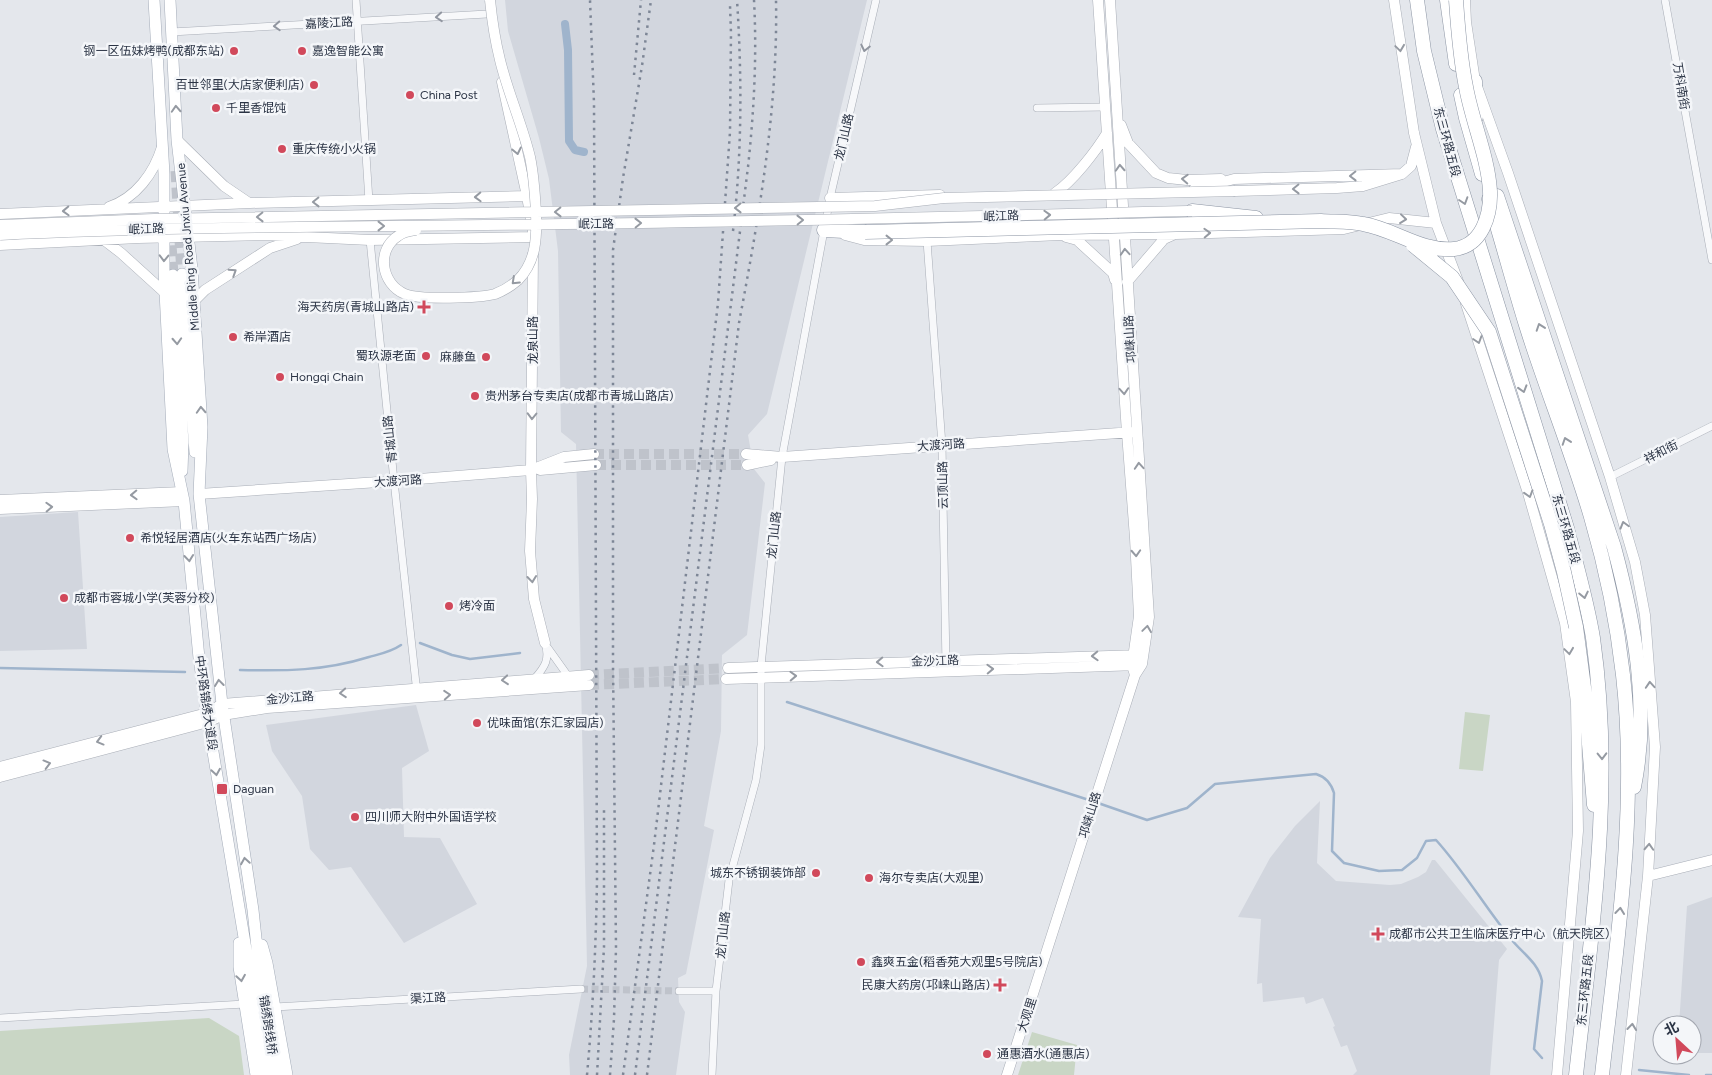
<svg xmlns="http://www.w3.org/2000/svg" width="1712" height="1075" viewBox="0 0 1712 1075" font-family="Figtree,'Noto Sans SC',sans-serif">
	<rect width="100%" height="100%" fill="#e4e7ec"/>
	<path fill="#d2d6de" d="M 505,0 L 867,0 L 767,414 L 748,435 L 754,469 L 765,483 L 747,635 L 722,655 L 721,731 L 704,826 L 714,830 L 686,974 L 678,978 L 679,1002 L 685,1012 L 676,1075 L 570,1075 L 569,1055 L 587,966 L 576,444 L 561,432 L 558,251 L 549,179 L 539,138 L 508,31 Z
		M 78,512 L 87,649 L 0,651 L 0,517 Z
		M 416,705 L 429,751 L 402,768 L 404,837 L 440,838 L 477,904 L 404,943 L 351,867 L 329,870 L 310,849 L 302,796 L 272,751 L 266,725 Z
		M 1320,801 L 1317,863 L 1336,881 L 1390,885 L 1401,884 L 1418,877 L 1426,872 L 1432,860 L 1435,860 L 1507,949 L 1499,960 L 1490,1075 L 1353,1075 L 1357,1071 L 1347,1045 L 1341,1047 L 1333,1027 L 1335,1026 L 1323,998 L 1306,1004 L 1304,997 L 1263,1002 L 1262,983 L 1257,984 L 1261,919 L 1238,917 L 1270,858 L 1295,826 Z
		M 1712,897 L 1712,1053 L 1692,1053 L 1692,1025 L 1679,1025 L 1687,906 Z"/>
	<path fill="#c9d6c5" d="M 1465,712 L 1490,715 L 1483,771 L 1459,769 Z
		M 209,1018 L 239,1036 L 244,1075 L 0,1075 L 0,1031 Z
		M 1032,1032 L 1077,1045 L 1074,1075 L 1018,1075 Z"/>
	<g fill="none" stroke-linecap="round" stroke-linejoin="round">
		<path stroke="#9fb4cc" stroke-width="2.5" d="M 420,643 L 452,655 L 470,659 L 520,653
			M 0,668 L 185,672
			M 240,670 C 286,671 324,671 369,657 C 380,654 391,652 401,645
			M 787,702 L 1092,801
			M 1098,803 L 1147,820 L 1187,808 L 1215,784 L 1316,774 C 1326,777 1331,783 1334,793 L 1332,851 L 1344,863 L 1379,871 L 1402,870 L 1417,858 L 1426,841 L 1436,840 C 1464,871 1485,907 1511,939 C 1522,953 1538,962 1542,981 L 1534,1049 L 1542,1058
			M 1639,1070 L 1689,1075
			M 1706,1075 L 1712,1075"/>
		<path stroke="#9fb4cc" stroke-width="8" d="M 565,24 L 568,50 L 569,141 L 575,150 L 584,152"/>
		<path stroke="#bfc3cb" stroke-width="7" stroke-dasharray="7 3.5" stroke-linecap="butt" d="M 581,989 L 679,991"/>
		<path stroke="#bfc3cb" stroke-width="10" stroke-dasharray="10 5" stroke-linecap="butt" d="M 594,454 L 746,454
			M 596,465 L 747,465
			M 589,675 L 728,668
			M 589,685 L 726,679"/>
		<path stroke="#bfc3cb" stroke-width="11" stroke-dasharray="11 5.5" stroke-linecap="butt" d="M 176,171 L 182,274
			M 170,229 L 173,275"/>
		<defs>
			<path id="street" d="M 356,0 L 369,201
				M 1665,0 L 1712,260
				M 171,32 L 487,14
				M 1037,108 L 1105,107
				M 370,240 L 394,481 L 417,693
				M 927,241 L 942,445 L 946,665
				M 1610,477 L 1712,426
				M 548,648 L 568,676
				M 535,678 C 545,667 550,659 545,643
				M 679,991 L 716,991
				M 275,1007 L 581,989
				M 0,1018 L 245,1004
				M 712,1075 L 716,991 L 729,880 L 756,780 L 761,745 L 761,666 L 782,457 L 830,198 L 876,0"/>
			<path id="secondary" d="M 1098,0 L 1127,433 L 1135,538 L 1139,616 L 1132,665 L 1135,675
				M 1394,0 L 1414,133 L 1436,223 L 1458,281
				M 1465,0 L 1466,22 L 1475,81 L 1508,173 L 1610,477 L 1635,562 L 1645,615 L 1655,747 L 1648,876 L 1626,1075
				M 502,82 L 527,196 L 533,232
				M 1121,125 L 1128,143 L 1156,173 L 1168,178 L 1187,180 L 1221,179
				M 177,140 L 224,186 L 249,203
				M 1194,189 L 1202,188 L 1234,179 L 1402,174
				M 1235,191 L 1337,188 L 1363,186 L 1402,174 L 1411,166 L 1416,147
				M 1055,193 C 1073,181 1096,151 1107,133
				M 830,198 L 940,195
				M 109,207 C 136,198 154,173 162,147
				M 0,214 L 250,203 L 527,196
				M 845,235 L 864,240 L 927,241 L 1060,235 L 1176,234 L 1344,229 L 1389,218 L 1436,223
				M 1066,237 L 1077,240 L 1113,273 L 1115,280
				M 104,240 L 121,253 L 164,292
				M 0,245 L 138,238 L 264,235 L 370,240 L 534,237
				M 533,254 L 531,470 L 532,499 L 530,551 L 534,599 L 545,643
				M 1127,282 L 1164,239 L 1173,235
				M 194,301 L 205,290 L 270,248 L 297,239
				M 1466,304 L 1528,493 L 1565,623 L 1576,702 L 1578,831 L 1557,1075
				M 746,454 L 782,457 L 1133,432
				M 747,465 L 771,460
				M 540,470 L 596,465
				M 199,494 L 394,481 L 531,470 L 564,457 L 594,454
				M 0,500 L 182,492
				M 0,509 L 184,501
				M 728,668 L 1140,655
				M 726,679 L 1138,665
				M 0,767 L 207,713 L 222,704 L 589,675
				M 0,777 L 208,722 L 223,715 L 267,708 L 589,685
				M 1648,876 L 1712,860
				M 1007,1075 L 1135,675 L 1142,664 L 1149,617 L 1110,0"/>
			<path id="primary" d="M 154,0 L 164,174 L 164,272 L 173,449 L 184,501 L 199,658 L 208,722 L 267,1075
				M 170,0 L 177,140 L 192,269 L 202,427 L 199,494 L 222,704 L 253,910 L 260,976 L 277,1075
				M 182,274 L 195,452
				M 173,275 L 183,443 L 182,471
				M 239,943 L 239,967 L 256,1075
				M 262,945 L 267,963 L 287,1075"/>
			<path id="highway" d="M 1417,0 L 1424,51 L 1443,129 L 1567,528 C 1576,564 1587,601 1593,638 C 1614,786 1592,928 1576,1075
				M 1447,0 L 1456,64
				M 1475,81 L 1476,117
				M 1461,95 L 1466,118 L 1482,174
				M 1497,196 L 1614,547 C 1635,625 1650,707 1634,787
				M 1489,199 C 1502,241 1513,283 1526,325 C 1546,389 1572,452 1591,517 C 1606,568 1617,622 1623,675 C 1638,809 1617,942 1602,1075
				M 1192,211 L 1256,218
				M 824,230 L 865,232
				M 1576,627 L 1585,695 L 1594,805"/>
		</defs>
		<use href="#street" stroke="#a9aeb7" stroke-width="8"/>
		<use href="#secondary" stroke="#a9aeb7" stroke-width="11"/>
		<use href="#primary" stroke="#a3abb8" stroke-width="12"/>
		<use href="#highway" stroke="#8b94a3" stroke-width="15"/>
		<use href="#street" stroke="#f7f8fa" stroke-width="7"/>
		<use href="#secondary" stroke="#fff" stroke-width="10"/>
		<use href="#primary" stroke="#fff" stroke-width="11"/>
		<use href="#highway" stroke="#fff" stroke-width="14"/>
		<path stroke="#7d8696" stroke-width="2.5" stroke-dasharray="2.5 5" stroke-linecap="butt" d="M 634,75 L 641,0
			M 733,231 C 742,155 742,77 737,0
			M 587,1075 C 593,1009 596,945 597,879 L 594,103 L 590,0
			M 597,1075 L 604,947 L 604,808
			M 610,1075 L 614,1019 L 616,948 L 613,663 L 613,250 L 623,178 L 642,66 L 651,0
			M 623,1075 L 654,845 L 718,303 L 730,132 L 731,33 L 730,5
			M 635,1075 L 748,167 C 754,111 757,56 754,0
			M 647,1075 L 739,323 C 759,216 778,109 776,0"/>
		<defs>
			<path id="secondary-bridge" d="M 0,225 L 154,219 L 875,206 L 944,198 L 1235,191
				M 416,230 C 410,231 403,232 398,236 C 376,250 381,284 405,294 C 419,300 480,298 495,294 C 503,291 511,286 518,280 C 536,262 537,238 536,213 C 535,195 534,176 530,157 C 522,124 508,93 500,60 C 495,40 492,20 490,0
				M 0,235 C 162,227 323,227 485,225 C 721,223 956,217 1192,211"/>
			<path id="highway-bridge" d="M 865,232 L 1321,221 C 1334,222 1349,221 1363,224 C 1394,229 1421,252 1454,249 C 1482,246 1491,215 1490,191 C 1488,157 1472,121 1466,87 C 1460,58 1458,29 1456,0
				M 1413,245 L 1452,277 L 1489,332 L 1551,524 L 1564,572 L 1576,627"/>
		</defs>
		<use href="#secondary-bridge" stroke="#a9aeb7" stroke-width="11" stroke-linecap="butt"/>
		<use href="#highway-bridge" stroke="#8b94a3" stroke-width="15" stroke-linecap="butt"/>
		<use href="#secondary-bridge" stroke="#fff" stroke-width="10"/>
		<use href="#highway-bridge" stroke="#fff" stroke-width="14"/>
	</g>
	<defs><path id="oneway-chevron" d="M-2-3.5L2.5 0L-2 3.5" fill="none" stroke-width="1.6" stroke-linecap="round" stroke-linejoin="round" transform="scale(1.25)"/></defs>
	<g stroke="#9196a0">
		<use href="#oneway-chevron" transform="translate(439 17) rotate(176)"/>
		<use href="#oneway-chevron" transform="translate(277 26) rotate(177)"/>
		<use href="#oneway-chevron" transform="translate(865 48) rotate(103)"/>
	</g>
	<g stroke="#959aa2">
		<use href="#oneway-chevron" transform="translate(1400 48) rotate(82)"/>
		<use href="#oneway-chevron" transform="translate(176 109) rotate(-93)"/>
		<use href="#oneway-chevron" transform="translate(517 151) rotate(78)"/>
		<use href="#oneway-chevron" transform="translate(1120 168) rotate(-93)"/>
		<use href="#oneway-chevron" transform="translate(1353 176) rotate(179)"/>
		<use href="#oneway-chevron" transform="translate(1185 179) rotate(-177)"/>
		<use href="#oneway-chevron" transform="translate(1296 189) rotate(179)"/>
		<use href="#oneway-chevron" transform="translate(478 197) rotate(178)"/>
		<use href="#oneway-chevron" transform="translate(1464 201) rotate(72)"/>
		<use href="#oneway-chevron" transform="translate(316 202) rotate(179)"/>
		<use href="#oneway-chevron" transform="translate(738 208) rotate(179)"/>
		<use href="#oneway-chevron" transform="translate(66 211) rotate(178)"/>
		<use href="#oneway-chevron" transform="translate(558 212) rotate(179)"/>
		<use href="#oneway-chevron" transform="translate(1047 215) rotate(-2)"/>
		<use href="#oneway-chevron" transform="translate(260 217) rotate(179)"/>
		<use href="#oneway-chevron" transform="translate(1403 219) rotate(6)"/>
		<use href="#oneway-chevron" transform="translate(800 220) rotate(-1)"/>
		<use href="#oneway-chevron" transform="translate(638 223) rotate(-1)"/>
		<use href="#oneway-chevron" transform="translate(381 226)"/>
		<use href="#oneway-chevron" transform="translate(1207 233) rotate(-2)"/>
		<use href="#oneway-chevron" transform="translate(889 240)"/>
		<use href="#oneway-chevron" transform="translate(1125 252) rotate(-94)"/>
		<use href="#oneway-chevron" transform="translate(164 258) rotate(91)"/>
		<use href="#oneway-chevron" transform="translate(233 272) rotate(-33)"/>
		<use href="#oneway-chevron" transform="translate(515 281) rotate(137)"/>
		<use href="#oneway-chevron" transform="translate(1540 327) rotate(-109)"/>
		<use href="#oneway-chevron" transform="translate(1478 340) rotate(72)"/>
		<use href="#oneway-chevron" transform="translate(177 341) rotate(87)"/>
		<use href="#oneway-chevron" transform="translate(1523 389) rotate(73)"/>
		<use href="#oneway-chevron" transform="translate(1124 391) rotate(86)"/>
		<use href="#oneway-chevron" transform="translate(201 410) rotate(-93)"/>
		<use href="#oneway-chevron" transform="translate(532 416) rotate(91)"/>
		<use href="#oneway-chevron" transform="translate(1566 441) rotate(-109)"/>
		<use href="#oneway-chevron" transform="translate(1139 466) rotate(-94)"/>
		<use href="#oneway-chevron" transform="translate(1529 494) rotate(73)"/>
		<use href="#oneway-chevron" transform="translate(134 495) rotate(178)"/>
		<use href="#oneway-chevron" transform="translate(49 507) rotate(-2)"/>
		<use href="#oneway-chevron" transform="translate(1624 525) rotate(-106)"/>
		<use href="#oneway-chevron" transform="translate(1136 553) rotate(87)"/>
		<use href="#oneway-chevron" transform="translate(189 558) rotate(84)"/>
		<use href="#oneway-chevron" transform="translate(532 579) rotate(84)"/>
		<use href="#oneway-chevron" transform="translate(1584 595) rotate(78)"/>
		<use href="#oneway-chevron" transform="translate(1147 629) rotate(-82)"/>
		<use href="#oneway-chevron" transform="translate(1569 651) rotate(82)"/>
		<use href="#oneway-chevron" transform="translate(1095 656) rotate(178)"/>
		<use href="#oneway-chevron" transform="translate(880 662) rotate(178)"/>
		<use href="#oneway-chevron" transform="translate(990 669) rotate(-2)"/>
		<use href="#oneway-chevron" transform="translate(793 676) rotate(-2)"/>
		<use href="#oneway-chevron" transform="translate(505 680) rotate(175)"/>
		<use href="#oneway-chevron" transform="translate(219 683) rotate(-97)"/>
		<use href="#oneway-chevron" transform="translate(1650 685) rotate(-94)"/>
		<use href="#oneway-chevron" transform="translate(343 693) rotate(176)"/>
		<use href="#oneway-chevron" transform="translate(447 695) rotate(-4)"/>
		<use href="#oneway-chevron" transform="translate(100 741) rotate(165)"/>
		<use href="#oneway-chevron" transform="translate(1602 756) rotate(89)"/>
		<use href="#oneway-chevron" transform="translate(47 764) rotate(-15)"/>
		<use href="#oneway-chevron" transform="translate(216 772) rotate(81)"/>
		<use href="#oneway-chevron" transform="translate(1649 847) rotate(-87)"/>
		<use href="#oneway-chevron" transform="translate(245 861) rotate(-99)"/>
		<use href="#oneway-chevron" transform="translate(1620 911) rotate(-84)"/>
		<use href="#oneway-chevron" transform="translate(241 978) rotate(81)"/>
		<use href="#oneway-chevron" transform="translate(1632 1027) rotate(-84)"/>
	</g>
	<g fill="#d1495b" stroke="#f4f6f9" stroke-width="2">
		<circle cx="234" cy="51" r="5"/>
		<circle cx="302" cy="51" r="5"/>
		<circle cx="314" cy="85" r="5"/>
		<circle cx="410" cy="95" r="5"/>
		<circle cx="216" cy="108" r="5"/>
		<circle cx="282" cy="149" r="5"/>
		<path d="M421.5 299.5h5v5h5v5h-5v5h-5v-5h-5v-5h5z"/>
		<circle cx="233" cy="337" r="5"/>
		<circle cx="426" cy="356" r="5"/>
		<circle cx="486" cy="357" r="5"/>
		<circle cx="280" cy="377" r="5"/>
		<circle cx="475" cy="396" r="5"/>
		<circle cx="130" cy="538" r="5"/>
		<circle cx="64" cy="598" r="5"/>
		<circle cx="449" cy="606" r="5"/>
		<circle cx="477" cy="723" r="5"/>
		<rect x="216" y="783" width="12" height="12" rx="2.5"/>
		<circle cx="355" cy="817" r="5"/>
		<circle cx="816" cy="873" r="5"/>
		<circle cx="869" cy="878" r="5"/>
		<path d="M1375.5 926.5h5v5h5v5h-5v5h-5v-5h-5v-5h5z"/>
		<circle cx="861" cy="962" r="5"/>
		<path d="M997.5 977.5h5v5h5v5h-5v5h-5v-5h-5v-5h5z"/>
		<circle cx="987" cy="1054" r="5"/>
	</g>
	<g text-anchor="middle" stroke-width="5" stroke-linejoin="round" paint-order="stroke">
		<g font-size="12" fill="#2b3445" stroke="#f4f6f9">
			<text transform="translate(329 23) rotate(-3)" y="4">嘉陵江路</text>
			<text transform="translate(1681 86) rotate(81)" y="4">万科南街</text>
			<text transform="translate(844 137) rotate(-77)" y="4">龙门山路</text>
			<text transform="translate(1447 142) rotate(75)" y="4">东三环路五段</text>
			<text transform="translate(1001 216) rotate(-2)" y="4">岷江路</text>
			<text transform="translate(596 224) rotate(-1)" y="4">岷江路</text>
			<text transform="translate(146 229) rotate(-2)" y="4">岷江路</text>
			<text transform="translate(188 247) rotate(-95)" y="4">Middle Ring Road Jnxiu Avenue</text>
			<text transform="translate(1130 339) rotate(-94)" y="4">邛崃山路</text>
			<text transform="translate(533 340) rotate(-90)" y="4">龙泉山路</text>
			<text transform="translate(390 439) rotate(-96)" y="4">青城山路</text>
			<text transform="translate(941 445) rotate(-4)" y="4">大渡河路</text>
			<text transform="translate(1661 452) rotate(-27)" y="4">祥和街</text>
			<text transform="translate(398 481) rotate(-4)" y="4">大渡河路</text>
			<text transform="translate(943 485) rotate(-91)" y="4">云顶山路</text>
			<text transform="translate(1566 529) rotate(74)" y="4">东三环路五段</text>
			<text transform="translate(774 535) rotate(-84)" y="4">龙门山路</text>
			<text transform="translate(935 661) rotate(-2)" y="4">金沙江路</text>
			<text transform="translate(290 698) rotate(-5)" y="4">金沙江路</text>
			<text transform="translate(206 703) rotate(82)" y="4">中环路锦绣大道段</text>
			<text transform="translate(1090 815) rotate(-73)" y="4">邛崃山路</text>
			<text transform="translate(723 935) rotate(-84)" y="4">龙门山路</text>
			<text transform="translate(1585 990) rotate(-84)" y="4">东三环路五段</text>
			<text transform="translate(428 998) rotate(-3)" y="4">渠江路</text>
			<text transform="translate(1027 1015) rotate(-72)" y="4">大观里</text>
			<text transform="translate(268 1025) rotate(81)" y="4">锦绣跨线桥</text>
		</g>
		<g font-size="12" fill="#2b3445" stroke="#f4f6f9" text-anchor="start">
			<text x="224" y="55" text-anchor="end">钢一区伍妹烤鸭(成都东站)</text>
			<text x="312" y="55">嘉逸智能公寓</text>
			<text x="304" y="89" text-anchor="end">百世邻里(大店家便利店)</text>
			<text x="420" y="99">China Post</text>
			<text x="226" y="112">千里香馄饨</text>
			<text x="292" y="153">重庆传统小火锅</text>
			<text x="414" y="311" text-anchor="end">海天药房(青城山路店)</text>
			<text x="243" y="341">希岸酒店</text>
			<text x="416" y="360" text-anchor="end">蜀玖源老面</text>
			<text x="476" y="361" text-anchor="end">麻藤鱼</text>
			<text x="290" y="381">Hongqi Chain</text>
			<text x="485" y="400">贵州茅台专卖店(成都市青城山路店)</text>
			<text x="140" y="542">希悦轻居酒店(火车东站西广场店)</text>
			<text x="74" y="602">成都市蓉城小学(芙蓉分校)</text>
			<text x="459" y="610">烤冷面</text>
			<text x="487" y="727">优味面馆(东汇家园店)</text>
			<text x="233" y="793">Daguan</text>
			<text x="365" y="821">四川师大附中外国语学校</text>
			<text x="806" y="877" text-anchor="end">城东不锈钢装饰部</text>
			<text x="879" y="882">海尔专卖店(大观里)</text>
			<text x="1389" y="938">成都市公共卫生临床医疗中心（航天院区）</text>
			<text x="871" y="966">鑫爽五金(稻香苑大观里5号院店)</text>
			<text x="990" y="989" text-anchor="end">民康大药房(邛崃山路店)</text>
			<text x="997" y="1058">通惠酒水(通惠店)</text>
		</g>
	</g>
	<g transform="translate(1677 1040) rotate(334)"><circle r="24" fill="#f4f6f9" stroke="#a4a8b1"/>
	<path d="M0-4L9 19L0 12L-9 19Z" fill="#d1495b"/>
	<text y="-8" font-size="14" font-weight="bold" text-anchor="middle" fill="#2b3445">北</text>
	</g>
</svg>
